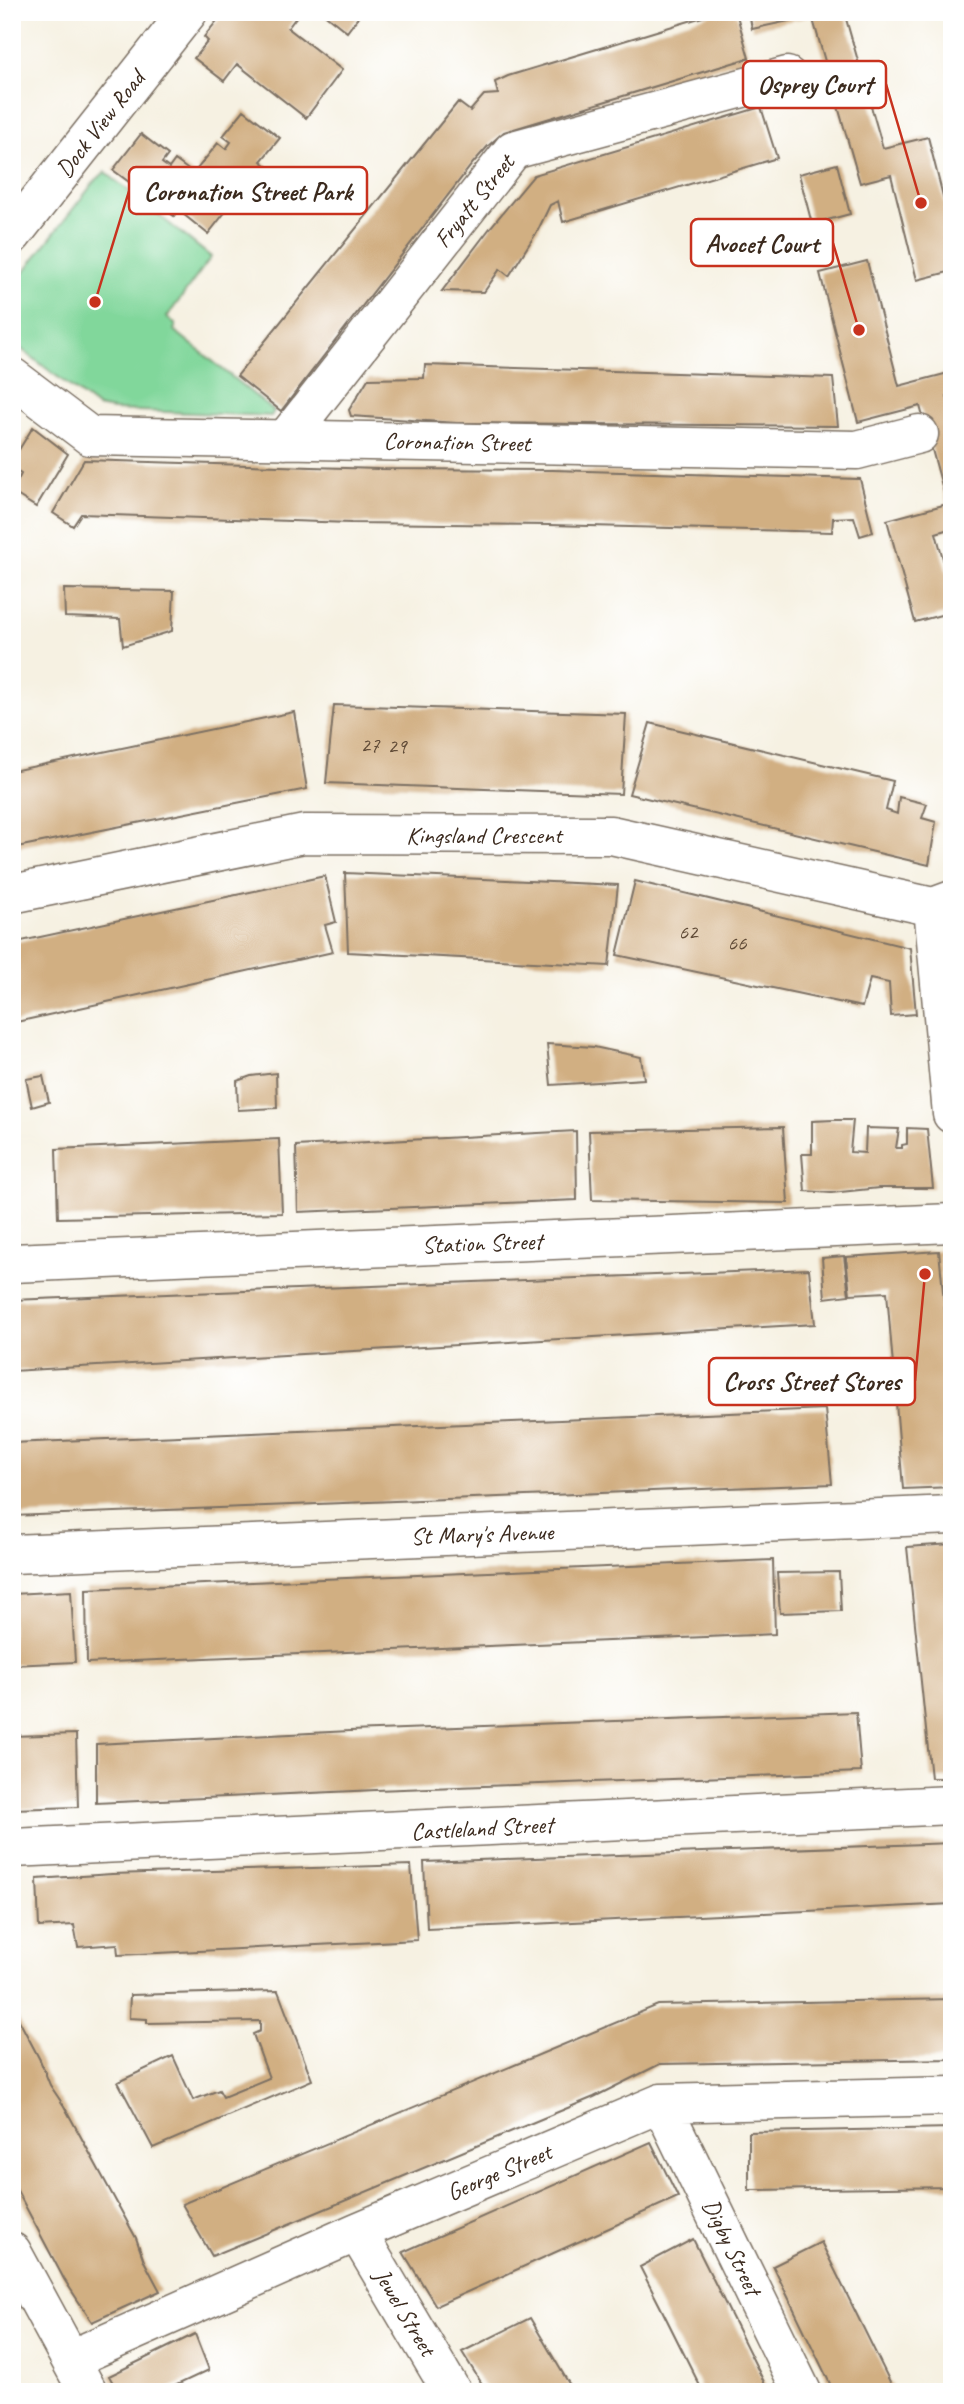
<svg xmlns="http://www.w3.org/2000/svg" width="964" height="2404" viewBox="0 0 964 2404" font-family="Caveat,sans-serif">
	<rect width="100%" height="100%" fill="#fff"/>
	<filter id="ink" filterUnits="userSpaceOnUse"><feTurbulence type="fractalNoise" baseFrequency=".0143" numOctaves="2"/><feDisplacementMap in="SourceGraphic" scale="14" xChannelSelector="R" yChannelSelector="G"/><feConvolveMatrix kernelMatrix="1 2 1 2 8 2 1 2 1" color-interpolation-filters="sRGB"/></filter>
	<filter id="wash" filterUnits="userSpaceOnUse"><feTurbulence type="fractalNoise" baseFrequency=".00686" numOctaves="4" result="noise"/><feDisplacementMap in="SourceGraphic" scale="28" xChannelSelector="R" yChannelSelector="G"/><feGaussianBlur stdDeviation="1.57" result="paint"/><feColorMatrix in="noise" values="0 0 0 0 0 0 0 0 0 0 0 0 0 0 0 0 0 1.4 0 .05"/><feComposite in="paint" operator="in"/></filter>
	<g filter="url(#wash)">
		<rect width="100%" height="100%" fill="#f6f1e2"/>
		<path fill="#81d79b" stroke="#5e805c" stroke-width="2" d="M 105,172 L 211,257 L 167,317 L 176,325 L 174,330 L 274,411 L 271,416 L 113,410 L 97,407 L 12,342 L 12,287 L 95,181 Z"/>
		<g id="blocks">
			<path fill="#d1af82" d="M 224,12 L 300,12 L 288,28 L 342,70 L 306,118 L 237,64 L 224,81 L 194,58 L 208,41 L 204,37 Z
				M 322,12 L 362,12 L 347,32 Z
				M 719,12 L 736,12 L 749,58 L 504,132 L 488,146 L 473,163 L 281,411 L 237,376 L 458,102 L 470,111 L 484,95 L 498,94 L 495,82 L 508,76 Z
				M 749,12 L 844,12 L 883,148 L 928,137 L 952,232 L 952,271 L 917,280 L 891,175 L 860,183 L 812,16 L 752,29 Z
				M 761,107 L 777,158 L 563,222 L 558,201 L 550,205 L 538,230 L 509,276 L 500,269 L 484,292 L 442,291 L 490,228 L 534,175 Z
				M 244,110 L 280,138 L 261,161 L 267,166 L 258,178 L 253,173 L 234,197 L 232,196 L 226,203 L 230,206 L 208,234 L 178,210 L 174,216 L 149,198 L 146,202 L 134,193 L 137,188 L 113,170 L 141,134 L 168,155 L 162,163 L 169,168 L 175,160 L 198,177 L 202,173 L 197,169 L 218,143 L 226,149 L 231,142 L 223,136 Z
				M 837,164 L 850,214 L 812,224 L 799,174 Z
				M 867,261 L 899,386 L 952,372 L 952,394 L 947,396 L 952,414 L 952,528 L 936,533 L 952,592 L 952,612 L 915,622 L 887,520 L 947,504 L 920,406 L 858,422 L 820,273 Z
				M 952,340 L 952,357 L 951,357 L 947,341 Z
				M 425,365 L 833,378 L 838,426 L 457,423 L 351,416 L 349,410 L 368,379 L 424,378 Z
				M 33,427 L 68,454 L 36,507 L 12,492 L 21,474 L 12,468 L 12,461 Z
				M 84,460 L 378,469 L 553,470 L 860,479 L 873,532 L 860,536 L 854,517 L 833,518 L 832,532 L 549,525 L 351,523 L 81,514 L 73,526 L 53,513 Z
				M 64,589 L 174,591 L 172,631 L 123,646 L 120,619 L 65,617 Z
				M 334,705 L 626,714 L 621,794 L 326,783 Z
				M 294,712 L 307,789 L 12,848 L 12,771 Z
				M 650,723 L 893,781 L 886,810 L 897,814 L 899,797 L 927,804 L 922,818 L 936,822 L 929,865 L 629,794 Z
				M 345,873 L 618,885 L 609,966 L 348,952 Z
				M 325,876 L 336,922 L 325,925 L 333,952 L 12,1023 L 12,943 Z
				M 635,881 L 910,948 L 916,1014 L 891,1016 L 889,983 L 870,979 L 862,1007 L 617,955 Z
				M 547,1044 L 594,1047 L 641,1057 L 644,1079 L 551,1085 Z
				M 276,1073 L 277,1108 L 238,1110 L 237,1081 L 251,1076 Z
				M 43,1076 L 49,1102 L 32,1107 L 26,1079 Z
				M 834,1120 L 853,1120 L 850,1152 L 865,1153 L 866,1128 L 899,1129 L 896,1148 L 902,1148 L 902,1145 L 907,1144 L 907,1128 L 927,1129 L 933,1188 L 879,1188 L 831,1193 L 805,1191 L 802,1154 L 812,1154 L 812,1121 Z
				M 783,1127 L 788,1203 L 592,1200 L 589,1131 Z
				M 576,1131 L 577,1200 L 298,1212 L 296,1146 Z
				M 279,1139 L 282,1213 L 58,1218 L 56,1149 Z
				M 939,1251 L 952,1383 L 952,1487 L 903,1489 L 887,1292 L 850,1294 L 846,1257 Z
				M 844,1256 L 849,1295 L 825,1298 L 822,1258 Z
				M 809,1269 L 815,1324 L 12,1371 L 12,1300 Z
				M 825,1409 L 832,1484 L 12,1516 L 12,1443 Z
				M 952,1544 L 952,1778 L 931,1778 L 907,1547 Z
				M 773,1560 L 775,1634 L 87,1663 L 86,1589 Z
				M 839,1572 L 841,1611 L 780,1613 L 777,1573 Z
				M 71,1591 L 75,1662 L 12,1665 L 12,1594 Z
				M 856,1712 L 861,1772 L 376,1790 L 96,1803 L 96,1744 L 350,1731 Z
				M 76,1734 L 78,1807 L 12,1809 L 12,1736 Z
				M 952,1843 L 952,1904 L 427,1929 L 424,1862 Z
				M 411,1865 L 417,1940 L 118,1955 L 117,1944 L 78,1947 L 74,1925 L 39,1927 L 37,1879 L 112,1874 Z
				M 278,1991 L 312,2080 L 153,2148 L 118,2082 L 173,2056 L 193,2100 L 219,2090 L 223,2097 L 269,2078 L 253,2034 L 260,2031 L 260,2021 L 147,2023 L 147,2019 L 129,2018 L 130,1995 Z
				M 952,1999 L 952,2059 L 660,2064 L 594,2097 L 212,2256 L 182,2204 L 658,2005 Z
				M 12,2007 L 40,2060 L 50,2085 L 64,2106 L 136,2238 L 144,2261 L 160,2291 L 92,2322 L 64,2279 L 12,2181 Z
				M 952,2128 L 952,2187 L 749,2190 L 749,2132 Z
				M 651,2142 L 678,2197 L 436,2306 L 403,2252 Z
				M 693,2239 L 713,2279 L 769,2392 L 703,2392 L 660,2306 L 640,2267 Z
				M 821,2242 L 894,2390 L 890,2392 L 834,2392 L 773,2266 Z
				M 530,2318 L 568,2382 L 574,2392 L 487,2392 L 462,2352 Z
				M 195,2334 L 209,2370 L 168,2389 L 169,2392 L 118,2392 L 109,2376 Z"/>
		</g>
	</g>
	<g filter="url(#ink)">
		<use href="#blocks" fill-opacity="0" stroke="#7c7063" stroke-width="2"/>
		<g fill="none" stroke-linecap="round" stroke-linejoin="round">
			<defs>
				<path id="minor" d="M 12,235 L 188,12
					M 12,377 L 90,436 L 857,450 L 919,434
					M 285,440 L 513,150 L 787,76
					M 12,894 L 304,834 L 611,835 L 933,907 L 952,900
					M 933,907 L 952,1114
					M 12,1263 L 952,1223
					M 12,1554 L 952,1515
					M 12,1848 L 952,1805
					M 661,2103 L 802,2392
					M 357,2232 L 452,2392
					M 12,2252 L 88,2392
					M 71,2359 L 357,2232 L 661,2103 L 952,2096"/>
			</defs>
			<use href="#minor" stroke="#7c7063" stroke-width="41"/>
			<use href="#minor" stroke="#fff" stroke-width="38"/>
		</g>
	</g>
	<g text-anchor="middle" stroke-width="6" stroke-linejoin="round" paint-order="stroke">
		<g font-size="21" fill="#604b37">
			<text x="370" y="752">27</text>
			<text x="397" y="753">29</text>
			<text x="688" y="939">62</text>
			<text x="737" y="950">66</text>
		</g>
		<g font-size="24" fill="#3b2a1e" stroke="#fff">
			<text transform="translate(100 124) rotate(-52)" y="8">Dock View Road</text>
			<text transform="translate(474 201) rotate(-51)" y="8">Fryatt Street</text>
			<text transform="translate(457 442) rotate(1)" y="8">Coronation Street</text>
			<text x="484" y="843">Kingsland Crescent</text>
			<text transform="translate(482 1243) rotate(-2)" y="8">Station Street</text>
			<text transform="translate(482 1534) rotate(-2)" y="8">St Mary's Avenue</text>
			<text transform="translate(482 1828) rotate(-3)" y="8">Castleland Street</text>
			<text transform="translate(499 2172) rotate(-23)" y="8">George Street</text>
			<text transform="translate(732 2247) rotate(64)" y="8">Digby Street</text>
			<text transform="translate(405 2312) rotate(59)" y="8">Jewel Street</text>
		</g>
	</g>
	<path fill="none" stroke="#c8321e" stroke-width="2.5" d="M921 203L886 84M95 302L129 191M859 330L833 243M925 1274L915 1381"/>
	<g fill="#c8321e" stroke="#fff" stroke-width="2.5">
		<circle cx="921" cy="203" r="7"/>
		<circle cx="95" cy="302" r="7"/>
		<circle cx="859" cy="330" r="7"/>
		<circle cx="925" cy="1274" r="7"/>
	</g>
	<g fill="#fff" stroke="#c8321e" stroke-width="2.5">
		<rect x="743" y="61" width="143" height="47" rx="7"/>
		<rect x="129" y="167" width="238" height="47" rx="7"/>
		<rect x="691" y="219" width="142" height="47" rx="7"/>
		<rect x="709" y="1358" width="206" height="47" rx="7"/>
	</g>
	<g font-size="26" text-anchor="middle" font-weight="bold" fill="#3b2a1e">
		<text x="815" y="93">Osprey Court</text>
		<text x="248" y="200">Coronation Street Park</text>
		<text x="762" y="252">Avocet Court</text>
		<text x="812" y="1390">Cross Street Stores</text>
	</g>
	<rect width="964" height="2404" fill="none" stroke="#fff" stroke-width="42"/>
</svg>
